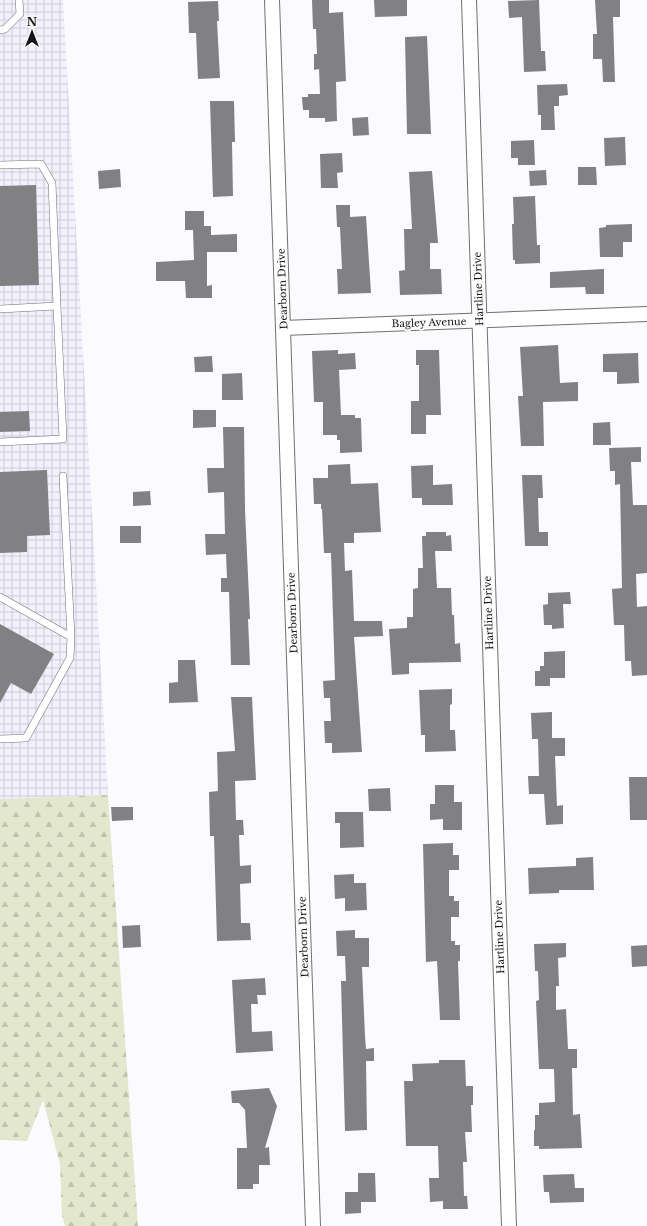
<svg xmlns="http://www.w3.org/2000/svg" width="647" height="1226" viewBox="0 0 647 1226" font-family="'Libre Baskerville',serif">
	<defs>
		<pattern id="industrial-grid" width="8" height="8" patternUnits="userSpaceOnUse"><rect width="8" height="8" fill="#f2f0fd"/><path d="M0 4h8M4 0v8" fill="none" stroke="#cfcdd8"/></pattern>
		<pattern id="forest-firs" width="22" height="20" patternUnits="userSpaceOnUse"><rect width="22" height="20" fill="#e2e7ce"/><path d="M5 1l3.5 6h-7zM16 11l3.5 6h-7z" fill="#c1c5b0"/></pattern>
	</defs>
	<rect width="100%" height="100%" fill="#fbfbfd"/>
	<path fill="url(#industrial-grid)" d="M 0,0 L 63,0 L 108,795 L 0,799 Z"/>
	<path fill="url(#forest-firs)" d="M 108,795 L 138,1226 L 65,1226 L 62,1216 L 60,1164 L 43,1100 L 27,1141 L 0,1140 L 0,799 Z"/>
	<path fill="#818183" d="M 312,0 L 329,0 L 329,13 L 343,12 L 346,81 L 336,82 L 337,121 L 325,122 L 325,118 L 309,118 L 309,110 L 303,110 L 302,97 L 308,97 L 308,94 L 320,94 L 319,69 L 314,70 L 314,54 L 317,54 L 316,29 L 313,29 Z
		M 374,0 L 407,0 L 407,16 L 375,17 Z
		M 539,0 L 541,51 L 545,51 L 546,71 L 524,72 L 522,17 L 509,18 L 508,1 Z
		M 595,0 L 620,0 L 620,17 L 613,17 L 615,82 L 603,82 L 602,59 L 593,59 L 593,34 L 597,34 Z
		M 218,1 L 219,21 L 217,21 L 220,78 L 198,79 L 196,33 L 189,33 L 188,2 Z
		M 427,36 L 431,134 L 407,134 L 405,37 Z
		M 567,84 L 568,95 L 559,96 L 559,106 L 554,106 L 555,130 L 541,130 L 541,115 L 538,115 L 537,85 Z
		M 210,101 L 234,101 L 235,142 L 232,142 L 233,196 L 213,197 Z
		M 368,117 L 369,135 L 353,136 L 352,118 Z
		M 625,137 L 626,165 L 605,166 L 604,138 Z
		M 534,140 L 535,165 L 518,165 L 518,158 L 511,158 L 511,141 Z
		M 342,153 L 343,172 L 337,173 L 338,188 L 321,188 L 320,154 Z
		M 578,167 L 596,167 L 597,185 L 578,185 Z
		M 120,169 L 121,187 L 99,189 L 98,171 Z
		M 546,170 L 547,185 L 530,186 L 529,171 Z
		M 432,171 L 438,243 L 430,243 L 430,269 L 441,269 L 442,294 L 400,295 L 399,271 L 405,270 L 404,229 L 412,229 L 409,172 Z
		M 36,185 L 39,285 L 0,286 L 0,186 Z
		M 535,196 L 537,245 L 540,245 L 540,263 L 515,264 L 515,260 L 513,260 L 512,224 L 514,224 L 513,197 Z
		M 336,205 L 350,205 L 350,217 L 366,216 L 371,293 L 338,294 L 337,269 L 342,269 L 340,227 L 337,227 Z
		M 185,211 L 204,211 L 204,226 L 211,226 L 211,235 L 237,234 L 237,252 L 207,252 L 207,286 L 212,285 L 212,298 L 186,298 L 185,281 L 156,281 L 156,262 L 194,260 L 193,230 L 185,230 Z
		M 632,224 L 632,242 L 623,242 L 623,257 L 600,257 L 599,228 L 606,227 L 606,225 Z
		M 604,269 L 604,294 L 586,294 L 585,287 L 550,288 L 550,272 Z
		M 558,345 L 560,383 L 578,382 L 578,401 L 543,402 L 544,446 L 521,446 L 518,396 L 523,396 L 520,347 Z
		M 338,350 L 338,354 L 355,353 L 356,369 L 339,370 L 341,415 L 355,415 L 355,418 L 361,418 L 362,452 L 340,453 L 340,440 L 337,440 L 337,435 L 323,435 L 323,402 L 314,402 L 312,351 Z
		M 416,350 L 439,350 L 441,415 L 426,415 L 426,434 L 411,434 L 411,401 L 419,401 L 419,365 L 416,365 Z
		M 638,353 L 639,383 L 617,384 L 617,372 L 603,372 L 603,354 Z
		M 212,356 L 213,372 L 195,372 L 194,357 Z
		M 242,373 L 243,400 L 222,400 L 222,374 Z
		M 193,410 L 216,410 L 216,427 L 193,428 Z
		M 29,411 L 30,431 L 0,432 L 0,412 Z
		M 610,422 L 611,445 L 593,445 L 593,423 Z
		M 223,427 L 244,427 L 245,510 L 250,619 L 248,619 L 250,665 L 231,665 L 229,592 L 221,592 L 221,578 L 227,578 L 226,554 L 206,555 L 205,534 L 225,534 L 224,492 L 208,493 L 207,468 L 224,468 Z
		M 641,447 L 641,462 L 631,462 L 633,505 L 647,505 L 647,573 L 636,574 L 637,607 L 647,606 L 647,675 L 632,676 L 631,661 L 625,661 L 624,625 L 614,625 L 612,589 L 622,588 L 620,484 L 615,485 L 615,471 L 610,471 L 609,448 Z
		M 350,464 L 351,484 L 378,483 L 381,532 L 354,533 L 354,543 L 344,543 L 345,571 L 352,570 L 354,621 L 382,621 L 383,636 L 354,637 L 362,752 L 332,753 L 332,743 L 325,743 L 324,721 L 331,721 L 330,698 L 324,698 L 323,681 L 335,680 L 331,553 L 324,553 L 322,509 L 321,509 L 321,504 L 314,504 L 313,478 L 328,478 L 328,465 Z
		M 433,465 L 433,485 L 452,484 L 453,505 L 422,505 L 422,498 L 412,498 L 411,466 Z
		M 47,470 L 50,535 L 27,536 L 27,552 L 0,553 L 0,472 Z
		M 522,475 L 542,475 L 543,498 L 538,498 L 539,532 L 548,532 L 548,546 L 525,546 Z
		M 150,491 L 151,505 L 133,506 L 133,492 Z
		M 120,526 L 141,526 L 141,543 L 120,543 Z
		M 426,532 L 446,532 L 446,536 L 451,535 L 452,551 L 435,551 L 437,588 L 451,588 L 452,615 L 454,615 L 455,644 L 460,643 L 461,662 L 409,663 L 409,674 L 392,675 L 389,629 L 407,628 L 407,617 L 413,617 L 413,589 L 418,588 L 418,568 L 423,568 L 422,536 L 426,536 Z
		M 570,592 L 571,604 L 563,604 L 564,628 L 552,629 L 552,625 L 544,625 L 543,605 L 548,604 L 548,593 Z
		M 0,624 L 54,654 L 31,694 L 11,683 L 0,703 Z
		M 565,651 L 565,678 L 550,678 L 550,686 L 535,686 L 535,671 L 540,671 L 540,666 L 544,666 L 544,652 Z
		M 178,660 L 195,660 L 198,702 L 169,703 L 169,683 L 178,682 Z
		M 452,689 L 452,704 L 450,705 L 450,730 L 455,730 L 456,751 L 425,752 L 425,735 L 421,735 L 419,690 Z
		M 231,697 L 252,697 L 256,780 L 235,781 L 236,820 L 243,820 L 244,835 L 239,835 L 240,866 L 251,865 L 251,883 L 240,884 L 241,923 L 250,923 L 251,940 L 217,941 L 214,836 L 210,836 L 209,792 L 218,791 L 217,752 L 235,751 Z
		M 552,712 L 552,738 L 565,738 L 565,756 L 555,756 L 557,806 L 563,805 L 563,824 L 546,825 L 544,794 L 529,794 L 528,776 L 539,776 L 538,739 L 532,739 L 531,713 Z
		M 629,777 L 647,777 L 647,820 L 630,820 Z
		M 435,785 L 454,785 L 454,802 L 462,802 L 462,830 L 443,830 L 443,819 L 430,820 L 430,804 L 435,804 Z
		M 390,788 L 391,811 L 369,811 L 368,789 Z
		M 111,807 L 133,807 L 133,820 L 112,821 Z
		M 335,812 L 363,812 L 364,847 L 340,848 L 340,823 L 335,823 Z
		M 453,843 L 453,855 L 459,855 L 459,870 L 449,870 L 449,896 L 454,896 L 454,901 L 459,901 L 459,917 L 451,917 L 451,941 L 455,941 L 455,945 L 460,945 L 460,961 L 458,961 L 460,1020 L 440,1020 L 437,961 L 426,962 L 423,844 Z
		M 593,857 L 594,890 L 559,890 L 559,893 L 529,894 L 528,868 L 576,866 L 576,858 Z
		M 354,874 L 354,883 L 366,883 L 367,910 L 345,911 L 345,898 L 335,899 L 334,875 Z
		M 140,925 L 141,947 L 123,948 L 122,926 Z
		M 355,930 L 355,938 L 369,938 L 369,967 L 362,967 L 365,1036 L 366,1049 L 374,1048 L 374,1061 L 366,1061 L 367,1130 L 345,1131 L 341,981 L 346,981 L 345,956 L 337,956 L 336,931 Z
		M 566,943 L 566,957 L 558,958 L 559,986 L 556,986 L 556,1010 L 566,1009 L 568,1049 L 577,1049 L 577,1068 L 572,1068 L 573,1115 L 580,1114 L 582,1148 L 539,1149 L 539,1146 L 534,1146 L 534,1130 L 535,1130 L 535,1115 L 539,1115 L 539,1103 L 555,1102 L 554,1069 L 539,1069 L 536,1001 L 539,1000 L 538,971 L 535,971 L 534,944 Z
		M 647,945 L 647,966 L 632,967 L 631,946 Z
		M 265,978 L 266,995 L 257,995 L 258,1004 L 251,1004 L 252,1032 L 272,1031 L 273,1051 L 236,1053 L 232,980 Z
		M 439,1060 L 465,1060 L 466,1086 L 473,1086 L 473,1105 L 471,1105 L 472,1132 L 465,1132 L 467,1162 L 463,1162 L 464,1196 L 467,1196 L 468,1209 L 443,1209 L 443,1201 L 430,1202 L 429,1178 L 439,1178 L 438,1146 L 406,1146 L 404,1081 L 413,1081 L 412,1064 L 439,1063 Z
		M 269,1088 L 277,1106 L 265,1148 L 269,1147 L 270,1165 L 259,1165 L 259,1184 L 253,1184 L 253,1189 L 237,1189 L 237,1148 L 247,1148 L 245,1110 L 239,1103 L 232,1103 L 231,1091 Z
		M 358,1173 L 375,1173 L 376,1202 L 361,1202 L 361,1213 L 345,1214 L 345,1192 L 358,1192 Z
		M 574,1174 L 575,1188 L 584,1188 L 584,1202 L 550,1203 L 549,1192 L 544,1192 L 543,1175 Z"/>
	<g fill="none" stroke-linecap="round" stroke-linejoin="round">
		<defs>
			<path id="service" d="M 0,30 L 5,29 L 20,14 L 19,0
				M 0,165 L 41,164 L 52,183 L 57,306
				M 0,309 L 57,306 L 63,439 L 0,442
				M 63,476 L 71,637
				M 0,597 L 71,637 L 70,658 L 26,738 L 0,739"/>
			<path id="minor" d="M 272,0 L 313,1226
				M 469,0 L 509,1226
				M 283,328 L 647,314"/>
		</defs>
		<use href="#service" stroke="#707072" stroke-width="8"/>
		<use href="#minor" stroke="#707072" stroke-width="16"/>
		<use href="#service" stroke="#fff" stroke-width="7"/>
		<use href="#minor" stroke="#fff" stroke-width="14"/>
	</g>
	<g text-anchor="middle" stroke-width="4" stroke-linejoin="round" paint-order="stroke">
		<g font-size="10" fill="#131414" stroke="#fbfbfd">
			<text transform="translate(282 289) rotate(-92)" y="4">Dearborn Drive</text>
			<text transform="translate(478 289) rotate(-92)" y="4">Hartline Drive</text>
			<text transform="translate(429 322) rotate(-2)" y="4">Bagley Avenue</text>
			<text transform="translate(292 613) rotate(-92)" y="4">Dearborn Drive</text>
			<text transform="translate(488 613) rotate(-92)" y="4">Hartline Drive</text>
			<text transform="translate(303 937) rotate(-92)" y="4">Dearborn Drive</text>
			<text transform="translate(499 937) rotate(-92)" y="4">Hartline Drive</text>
		</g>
	</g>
	<g transform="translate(32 32)" stroke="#fbfbfd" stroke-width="3" paint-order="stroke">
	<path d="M0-3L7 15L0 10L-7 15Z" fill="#131414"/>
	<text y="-6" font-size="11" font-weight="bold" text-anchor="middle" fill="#131414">N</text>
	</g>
</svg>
